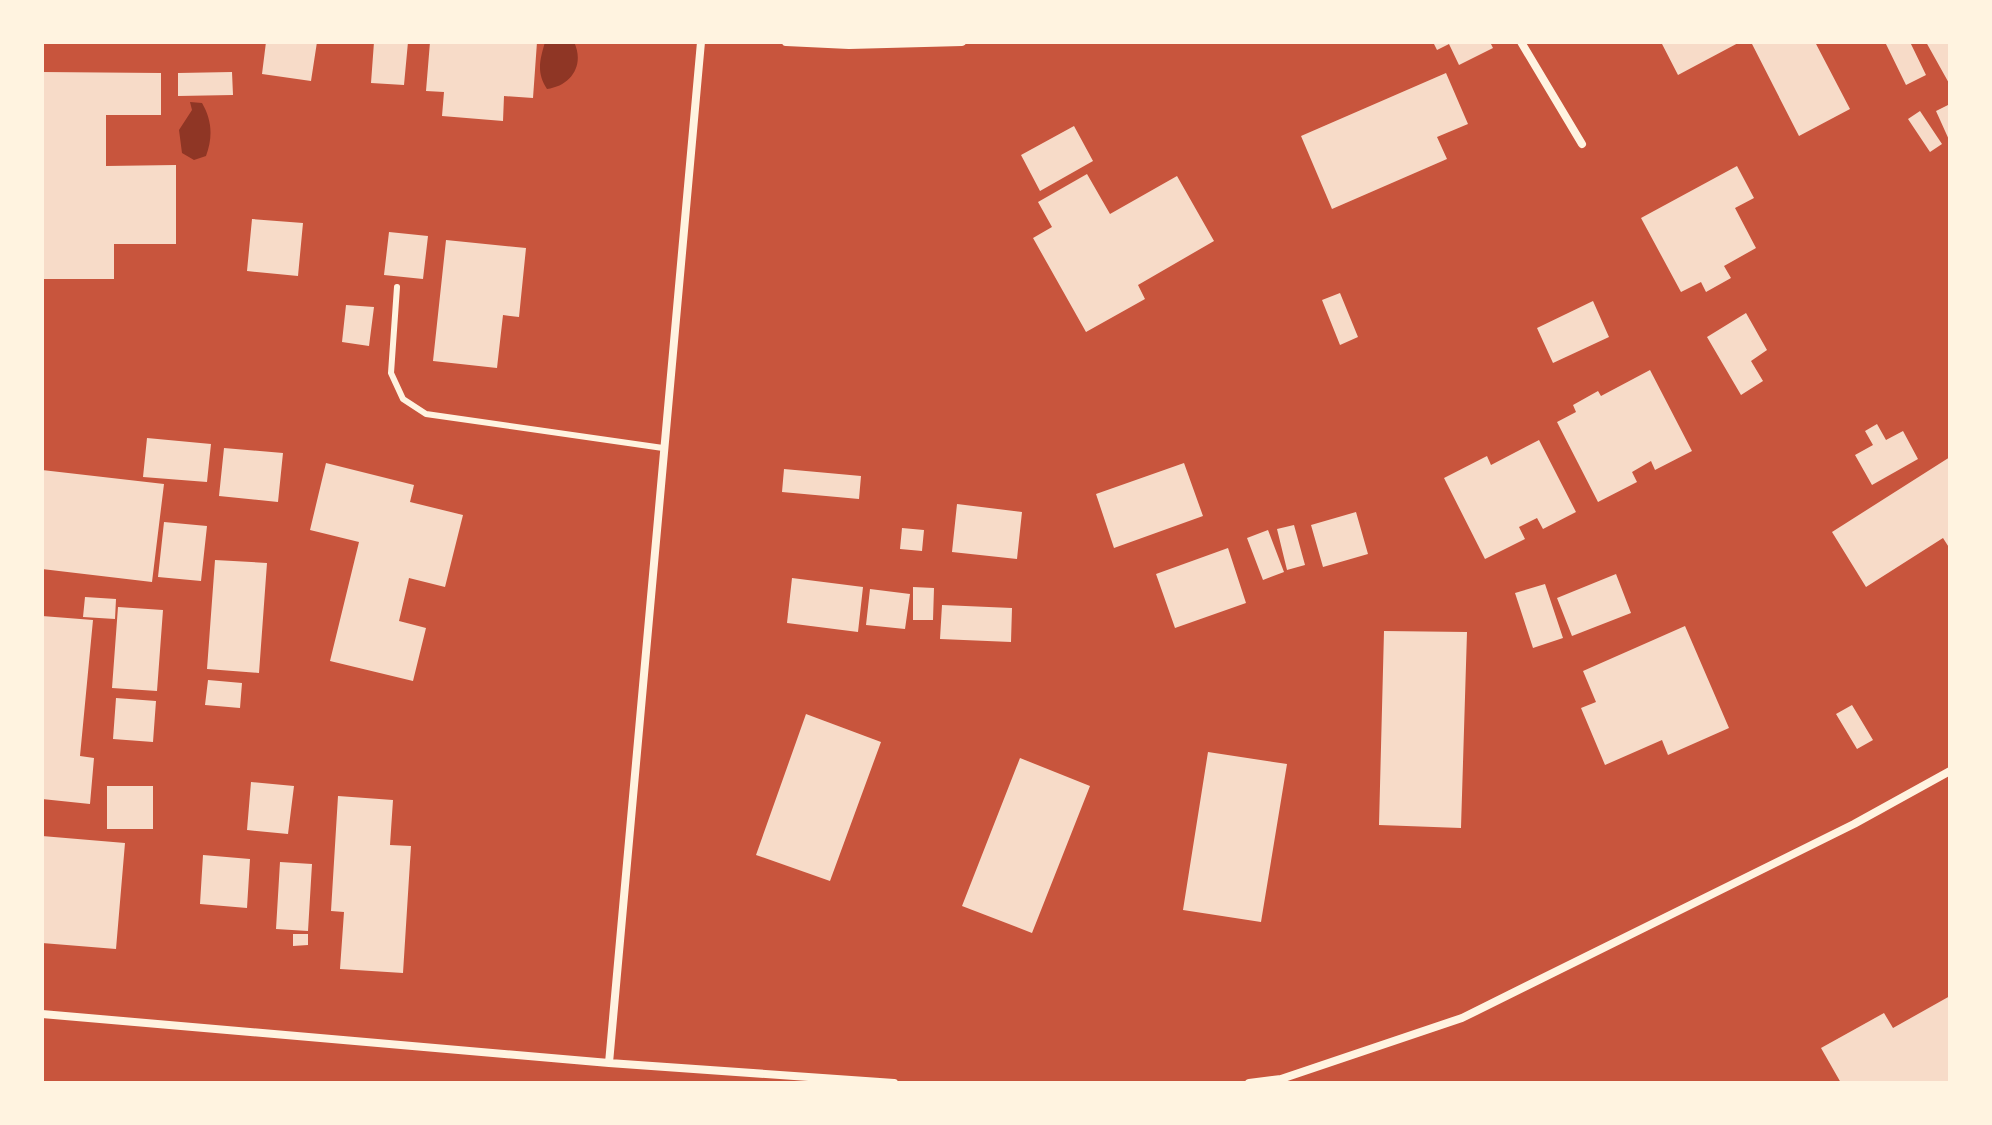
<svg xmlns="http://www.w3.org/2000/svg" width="1992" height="1125" viewBox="0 0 1992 1125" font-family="Raleway,sans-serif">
	<rect width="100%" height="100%" fill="#c8553d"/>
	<path fill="#8f3625" d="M 545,42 L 574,42 C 585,65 571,86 547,89 C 536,72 540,60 545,42 Z
		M 190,102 L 202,103 C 212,120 213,137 206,156 L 194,160 L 182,153 L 179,130 L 192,110 Z"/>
	<path fill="#f7dbc8" d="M 266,42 L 317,42 L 311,81 L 262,74 Z
		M 374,42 L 408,42 L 404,85 L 371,83 Z
		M 430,42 L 537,42 L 533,98 L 504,96 L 503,121 L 442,116 L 444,92 L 426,91 Z
		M 1433,42 L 1490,42 L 1493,48 L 1459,65 L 1449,44 L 1437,50 Z
		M 1661,42 L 1740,42 L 1678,75 Z
		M 1751,42 L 1815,42 L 1850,109 L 1799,136 Z
		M 1885,42 L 1910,42 L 1926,75 L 1906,85 Z
		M 1926,42 L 1950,42 L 1950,85 Z
		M 42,72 L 161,73 L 161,115 L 106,115 L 106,166 L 176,165 L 176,244 L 114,244 L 114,279 L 42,279 Z
		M 232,72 L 233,95 L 178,96 L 178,73 Z
		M 1446,73 L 1468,124 L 1437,137 L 1447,159 L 1332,209 L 1301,136 Z
		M 1950,104 L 1950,142 L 1936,111 Z
		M 1920,111 L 1942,144 L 1930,152 L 1908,119 Z
		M 1074,126 L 1093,161 L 1040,191 L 1021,155 Z
		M 1737,166 L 1754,198 L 1735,208 L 1756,248 L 1724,266 L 1731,278 L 1706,292 L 1701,282 L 1681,292 L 1641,218 Z
		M 1087,174 L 1110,214 L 1177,176 L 1214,241 L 1138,285 L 1145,299 L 1086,332 L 1033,238 L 1052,227 L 1038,202 Z
		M 252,219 L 303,223 L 298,276 L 247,271 Z
		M 389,232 L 428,236 L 423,279 L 384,275 Z
		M 446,240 L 526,248 L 519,317 L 503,315 L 497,368 L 433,361 Z
		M 1340,293 L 1358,337 L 1340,345 L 1322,300 Z
		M 1593,301 L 1609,337 L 1553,363 L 1537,328 Z
		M 346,305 L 374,307 L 369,346 L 342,342 Z
		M 1746,313 L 1767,350 L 1751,361 L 1763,381 L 1741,395 L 1707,337 Z
		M 1650,370 L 1692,451 L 1655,470 L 1651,461 L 1632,472 L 1637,482 L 1598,502 L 1557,422 L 1576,412 L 1573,405 L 1598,391 L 1601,396 Z
		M 1877,424 L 1886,440 L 1903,431 L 1918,459 L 1872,485 L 1855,455 L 1873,445 L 1865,431 Z
		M 147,438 L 211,444 L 207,482 L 143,477 Z
		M 1539,440 L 1576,512 L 1543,529 L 1537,518 L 1519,527 L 1525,539 L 1485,559 L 1444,478 L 1487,456 L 1491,465 Z
		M 224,448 L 283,453 L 278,502 L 219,496 Z
		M 1950,457 L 1950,549 L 1943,538 L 1866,587 L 1832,532 Z
		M 326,463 L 414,485 L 410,502 L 463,515 L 445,587 L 409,578 L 399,621 L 426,628 L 413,681 L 330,661 L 359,542 L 310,530 Z
		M 1184,463 L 1203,516 L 1114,548 L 1096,494 Z
		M 784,469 L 861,476 L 859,499 L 782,492 Z
		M 42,470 L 164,484 L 152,582 L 42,569 Z
		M 957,504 L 1022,512 L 1017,559 L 952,552 Z
		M 1356,512 L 1368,554 L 1323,567 L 1311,525 Z
		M 164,522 L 207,526 L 201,581 L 158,577 Z
		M 1294,525 L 1305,565 L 1287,570 L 1277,529 Z
		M 902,528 L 924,530 L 922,551 L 900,549 Z
		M 1268,530 L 1284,572 L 1263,580 L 1247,538 Z
		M 1228,548 L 1246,603 L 1175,628 L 1156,574 Z
		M 215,560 L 267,563 L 259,673 L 207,669 Z
		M 1616,574 L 1631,613 L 1572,636 L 1557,598 Z
		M 792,578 L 863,587 L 858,632 L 787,623 Z
		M 1545,584 L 1563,638 L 1533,648 L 1515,593 Z
		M 913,587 L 934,588 L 933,620 L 913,620 Z
		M 870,589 L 910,594 L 905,629 L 866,625 Z
		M 85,597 L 116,599 L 115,619 L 83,617 Z
		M 942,605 L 1012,608 L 1011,642 L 940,639 Z
		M 118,607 L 163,610 L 157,691 L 112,688 Z
		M 42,616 L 93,620 L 80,756 L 94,758 L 90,804 L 42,799 Z
		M 1685,626 L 1729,728 L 1668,755 L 1662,740 L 1605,765 L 1581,708 L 1596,702 L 1583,671 Z
		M 1384,631 L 1467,632 L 1461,828 L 1379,825 Z
		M 208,680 L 242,683 L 240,708 L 205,705 Z
		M 116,698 L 156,701 L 153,742 L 113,739 Z
		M 1852,705 L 1873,740 L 1857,749 L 1836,714 Z
		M 806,714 L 881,742 L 830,881 L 756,855 Z
		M 1208,752 L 1287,764 L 1261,922 L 1183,910 Z
		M 1020,758 L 1090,786 L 1032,933 L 962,906 Z
		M 251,782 L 294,786 L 288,834 L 247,830 Z
		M 107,786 L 153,786 L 153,829 L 107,829 Z
		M 338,796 L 393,800 L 390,845 L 411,846 L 403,973 L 340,969 L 344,912 L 331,911 Z
		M 42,836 L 125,843 L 116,949 L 42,943 Z
		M 203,855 L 250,859 L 247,908 L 200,904 Z
		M 280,862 L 312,864 L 308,931 L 276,929 Z
		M 293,934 L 308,934 L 308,945 L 293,946 Z
		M 1950,996 L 1950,1083 L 1841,1083 L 1821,1048 L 1884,1013 L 1893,1028 Z"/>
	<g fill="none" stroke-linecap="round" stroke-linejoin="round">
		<path stroke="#fff3e0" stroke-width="6" d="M 397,287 L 391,373 L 403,399 L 426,414 L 663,448"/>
		<path stroke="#fff3e0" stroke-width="8" d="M 786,42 L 849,45 L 962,42
			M 1521,42 L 1582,144
			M 42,1014 L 609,1063 L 894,1083
			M 609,1063 L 701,42
			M 1249,1083 L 1281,1079 L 1462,1018 L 1854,824 L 1950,771"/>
	</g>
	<rect width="1992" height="1125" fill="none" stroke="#fff3e0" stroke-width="88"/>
</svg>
